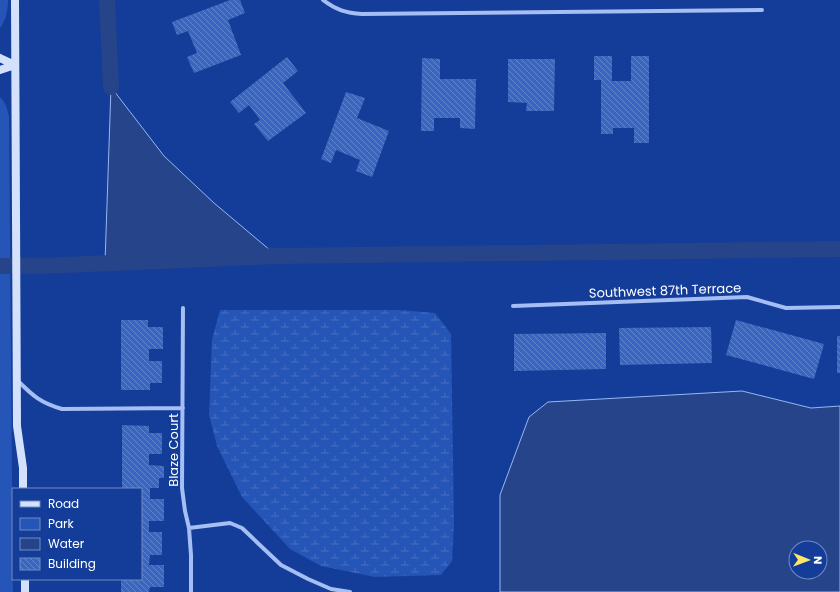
<svg xmlns="http://www.w3.org/2000/svg" width="840" height="592" viewBox="0 0 840 592" font-family="Poppins,sans-serif">
	<defs>
		<pattern id="wetland-marsh" width="20" height="14" patternUnits="userSpaceOnUse"><rect width="20" height="14" fill="#2555b6"/><path d="M1 5h8M5 5V1M11 12h8M15 12V8" fill="none" stroke="#466ec1"/></pattern>
		<pattern id="building-back-hatch" width="6" height="6" patternUnits="userSpaceOnUse"><rect width="6" height="6" fill="#3b66c0"/><path d="M-1 5l2 2M0 0l6 6M5-1l2 2" fill="none" stroke="#6285cd"/></pattern>
	</defs>
	<rect width="100%" height="100%" fill="#133d98"/>
	<path fill="#2555b6" d="M 0,0 L 8,0 C 8,10 6,20 0,28 Z
		M 0,97 C 6,103 7,108 9,116 L 13,592 L 0,592 Z"/>
	<path fill="url(#wetland-marsh)" d="M 220,310 L 399,310 L 435,313 L 451,334 L 454,525 L 452,561 L 441,575 L 375,577 L 321,566 L 290,549 L 242,497 L 217,446 L 209,415 L 212,340 Z"/>
	<path fill="#264489" stroke="#96b7f6" fill-rule="evenodd" d="M 111,87 L 164,156 L 214,203 L 277,256 L 105,263 Z
		M 742,391 L 811,408 L 840,406 L 840,592 L 500,592 L 500,495 L 529,417 L 548,402 ZM 796,548 L 820,548 L 820,572 L 796,572 Z"/>
	<g fill="none" stroke-linecap="round" stroke-linejoin="round">
		<path stroke="#264489" stroke-width="16" d="M 107,0 L 111,87
			M 0,266 L 40,266 L 277,256 L 840,249"/>
	</g>
	<path fill="url(#building-back-hatch)" d="M 230,0 L 240,0 L 245,13 L 228,20 L 241,55 L 194,73 L 187,57 L 197,53 L 188,31 L 177,35 L 172,22 Z
		M 594,56 L 612,56 L 612,81 L 631,81 L 631,56 L 649,56 L 649,143 L 634,143 L 634,128 L 613,128 L 613,134 L 601,134 L 601,80 L 594,80 Z
		M 287,57 L 298,71 L 283,83 L 306,113 L 268,141 L 254,124 L 260,120 L 249,105 L 239,113 L 230,102 Z
		M 422,58 L 440,59 L 440,79 L 476,79 L 475,129 L 460,128 L 460,118 L 434,118 L 434,131 L 421,131 Z
		M 508,59 L 555,59 L 554,111 L 526,111 L 527,103 L 508,102 Z
		M 346,92 L 365,98 L 357,118 L 389,131 L 372,177 L 356,171 L 360,160 L 336,150 L 331,163 L 321,159 Z
		M 121,320 L 148,320 L 148,327 L 163,327 L 163,349 L 149,349 L 149,361 L 162,361 L 162,383 L 150,383 L 150,390 L 121,390 Z
		M 736,320 L 824,344 L 814,379 L 726,355 Z
		M 711,327 L 712,363 L 620,365 L 619,328 Z
		M 606,333 L 606,369 L 514,371 L 514,334 Z
		M 837,336 L 840,336 L 840,373 L 837,373 Z
		M 122,425 L 149,426 L 149,433 L 162,433 L 162,454 L 149,454 L 149,465 L 164,466 L 164,478 L 159,478 L 159,488 L 150,488 L 150,499 L 164,499 L 164,521 L 149,521 L 149,532 L 162,532 L 162,555 L 150,555 L 149,565 L 164,565 L 164,587 L 150,587 L 149,592 L 121,592 L 121,579 L 141,579 L 141,489 L 122,489 Z"/>
	<g fill="none" stroke-linecap="round" stroke-linejoin="round">
		<path stroke="#a5bef3" stroke-width="4" d="M 323,0 C 336,10 346,13 362,14 L 762,10
			M 513,306 L 747,297 L 786,308 L 840,307
			M 183,308 L 182,488 L 185,511 L 189,528 L 191,555 L 191,592
			M 18,381 C 33,396 41,403 62,409 L 183,408
			M 189,528 L 230,523 L 242,528 L 281,565 L 308,579 L 331,589 L 350,592"/>
		<path stroke="#d4e1fd" stroke-width="8" d="M 15,0 L 17,426 L 23,468 L 23,489
			M 0,58 L 15,65
			M 0,70 L 15,65
			M 25,579 L 25,592"/>
	</g>
	<g text-anchor="middle" stroke-width="3.5" stroke-linejoin="round" paint-order="stroke">
		<g font-size="13" fill="#fff" stroke="#133d98">
			<text transform="translate(665 290) rotate(-2)" y="5">Southwest 87th Terrace</text>
			<text transform="translate(173 450) rotate(-90)" y="5">Blaze Court</text>
		</g>
	</g>
	<rect x="12" y="488" width="130" height="92" fill="#133d98" stroke="#718bc1"/>
	<rect x="20" y="501" width="20" height="6" fill="#d4e1fd" stroke="#718bc1"/>
	<text x="48" y="508" font-size="12" fill="#ffffff">Road</text>
	<rect x="20" y="518" width="20" height="12" fill="#2555b6" stroke="#718bc1"/>
	<text x="48" y="528" font-size="12" fill="#ffffff">Park</text>
	<rect x="20" y="538" width="20" height="12" fill="#264489" stroke="#718bc1"/>
	<text x="48" y="548" font-size="12" fill="#ffffff">Water</text>
	<rect x="20" y="558" width="20" height="12" fill="url(#building-back-hatch)" stroke="#718bc1"/>
	<text x="48" y="568" font-size="12" fill="#ffffff">Building</text>
	<g transform="translate(808 560) rotate(91)"><circle r="19" fill="#133d98" stroke="#718bc1"/>
	<path d="M0-3L7 15L0 10L-7 15Z" fill="#ffe667"/>
	<text y="-6" font-size="11" font-weight="bold" text-anchor="middle" fill="#ffffff">N</text>
	</g>
</svg>
